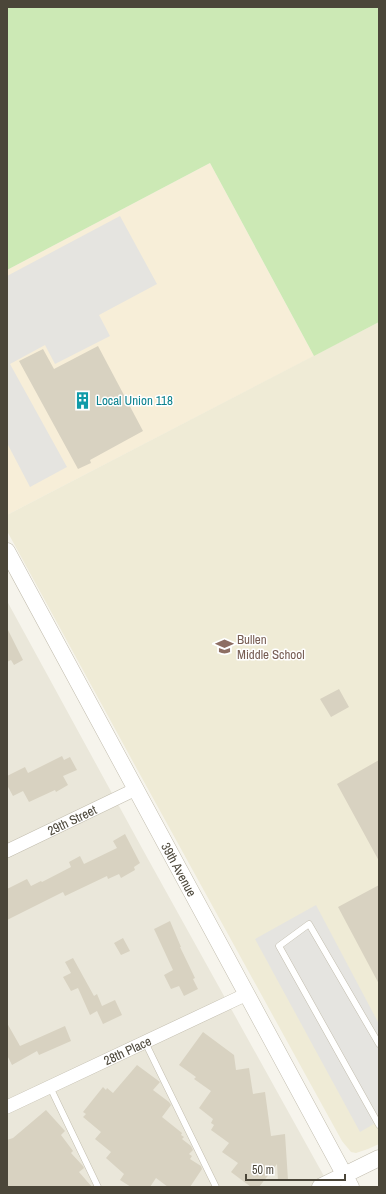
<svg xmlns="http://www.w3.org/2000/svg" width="386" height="1194" viewBox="0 0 386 1194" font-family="'Archivo Narrow',sans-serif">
	<rect width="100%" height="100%" fill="#f6f4ec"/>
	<path fill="#eae7da" d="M 7,601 L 143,850 L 330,1187 L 7,1187 Z"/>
	<path fill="#f7eed8" d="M 210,163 L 314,356 L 7,515 L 7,270 Z"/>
	<path fill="#efebd6" d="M 379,322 L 379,1144 L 368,1149 L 356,1153 L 351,1152 L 342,1141 L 132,760 L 7,531 L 7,515 Z"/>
	<path fill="#cce9b5" d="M 7,7 L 379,7 L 379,322 L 314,356 L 210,163 L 7,270 Z"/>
	<path fill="#e5e4e0" d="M 120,216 L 157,284 L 99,315 L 110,336 L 55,364 L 45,345 L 10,364 L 67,467 L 30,487 L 7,443 L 7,276 Z
		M 316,905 L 379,1024 L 379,1121 L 360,1132 L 255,939 Z"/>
	<path fill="#d8d2c1" d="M 98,346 L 143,431 L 90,460 L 91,463 L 78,469 L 19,361 L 43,349 L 54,369 Z
		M 7,628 L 23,660 L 14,665 L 11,660 L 7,662 Z
		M 339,689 L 349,707 L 331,717 L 320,699 Z
		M 62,756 L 64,760 L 70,757 L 77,770 L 63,776 L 68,785 L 56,792 L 55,790 L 29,802 L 23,791 L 13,796 L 7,785 L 7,776 L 25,767 L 28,773 Z
		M 379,760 L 379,861 L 337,784 Z
		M 125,834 L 140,863 L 134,867 L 135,870 L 121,878 L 119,874 L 108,879 L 107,876 L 65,896 L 63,892 L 7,920 L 7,889 L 27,879 L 31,886 L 41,881 L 42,882 L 71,867 L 69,862 L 80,856 L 84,864 L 117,848 L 113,841 Z
		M 379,885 L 379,984 L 338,907 Z
		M 170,921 L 181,947 L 180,947 L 195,978 L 193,979 L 198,989 L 184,996 L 179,986 L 171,989 L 164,975 L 173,970 L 154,929 Z
		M 123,938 L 130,951 L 121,955 L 114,943 Z
		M 73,958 L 94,996 L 97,994 L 102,1006 L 115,1000 L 122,1015 L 103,1024 L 97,1011 L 90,1015 L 78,988 L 71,991 L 63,977 L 71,973 L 65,962 Z
		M 7,1023 L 20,1046 L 65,1026 L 71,1041 L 39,1055 L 37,1051 L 12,1065 L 7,1055 Z
		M 203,1032 L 234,1055 L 236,1070 L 249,1068 L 253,1094 L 265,1092 L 271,1136 L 285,1134 L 288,1180 L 278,1181 L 277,1164 L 259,1187 L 251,1187 L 231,1172 L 238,1163 L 222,1152 L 229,1143 L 211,1130 L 214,1125 L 211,1123 L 213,1119 L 199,1108 L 211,1091 L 194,1079 L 196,1077 L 179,1065 Z
		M 137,1065 L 160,1082 L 153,1090 L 169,1102 L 171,1105 L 162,1117 L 182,1133 L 181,1135 L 184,1137 L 182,1139 L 191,1146 L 193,1150 L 189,1154 L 192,1156 L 190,1159 L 201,1166 L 202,1169 L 190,1187 L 168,1187 L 156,1178 L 150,1187 L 131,1187 L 120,1180 L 124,1174 L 106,1158 L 111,1152 L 95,1139 L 101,1132 L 83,1117 L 86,1114 L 83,1112 L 103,1087 L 106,1090 L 107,1088 L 113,1093 Z
		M 46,1110 L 65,1131 L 61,1135 L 73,1151 L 71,1153 L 83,1166 L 84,1168 L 79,1172 L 92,1187 L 7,1187 L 7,1140 L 13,1138 Z"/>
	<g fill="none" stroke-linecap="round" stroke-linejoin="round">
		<defs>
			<path id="service" d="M 145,1042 L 216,1187
				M 379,1044 L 309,924 L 279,946 L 379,1125
				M 50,1087 L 98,1187"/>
			<g id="minor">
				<path id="s1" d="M 7,851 L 136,789"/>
				<path id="s2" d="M 7,1107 L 247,994"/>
			</g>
			<g id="tertiary">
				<path id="s3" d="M 7,551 L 351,1187"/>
				<path d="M 320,1187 L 379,1158"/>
			</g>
		</defs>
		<use href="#service" stroke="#c2bdae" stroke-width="7"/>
		<use href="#minor" stroke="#c2bdae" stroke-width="14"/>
		<use href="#tertiary" stroke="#c2bdae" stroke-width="17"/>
		<use href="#service" stroke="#fff" stroke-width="6"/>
		<use href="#minor" stroke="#fff" stroke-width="13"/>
		<use href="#tertiary" stroke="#fff" stroke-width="16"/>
	</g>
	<defs>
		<symbol id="building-bare" viewBox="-9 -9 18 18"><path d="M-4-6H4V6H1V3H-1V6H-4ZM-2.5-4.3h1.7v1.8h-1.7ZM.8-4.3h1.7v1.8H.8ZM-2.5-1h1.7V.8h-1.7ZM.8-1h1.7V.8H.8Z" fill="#0f9aa8" stroke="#fff" stroke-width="2.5" paint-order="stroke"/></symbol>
		<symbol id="school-bare" viewBox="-9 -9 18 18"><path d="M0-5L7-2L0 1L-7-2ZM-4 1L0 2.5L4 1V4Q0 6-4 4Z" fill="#8d6e63" stroke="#fff" stroke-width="2.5" paint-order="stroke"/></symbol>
	</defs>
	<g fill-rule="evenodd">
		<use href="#building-bare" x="70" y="388" width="25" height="25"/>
		<use href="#school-bare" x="212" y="634" width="25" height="25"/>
	</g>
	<g text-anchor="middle" stroke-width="3" stroke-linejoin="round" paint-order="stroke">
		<g font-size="13" fill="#0d838f" stroke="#fff" text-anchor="start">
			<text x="96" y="405">Local Union 118</text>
		</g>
		<g font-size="13" fill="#785e54" stroke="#fff" text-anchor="start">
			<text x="237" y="644">Bullen<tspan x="237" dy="15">Middle School</tspan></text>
		</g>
		<g font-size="13" fill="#4b4639" stroke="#fff">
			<text dy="5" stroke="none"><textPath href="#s1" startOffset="72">29th Street</textPath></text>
			<text dy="5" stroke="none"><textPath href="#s3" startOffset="362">39th Avenue</textPath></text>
			<text dy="5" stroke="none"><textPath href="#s2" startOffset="133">28th Place</textPath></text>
		</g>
	</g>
	<rect width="386" height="1194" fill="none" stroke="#4b4639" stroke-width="16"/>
	<path d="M246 1174v6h99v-6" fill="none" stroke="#4b4639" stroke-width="2"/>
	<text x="252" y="1174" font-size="12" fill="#4b4639" stroke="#ffffff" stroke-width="3" paint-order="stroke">50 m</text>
</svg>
